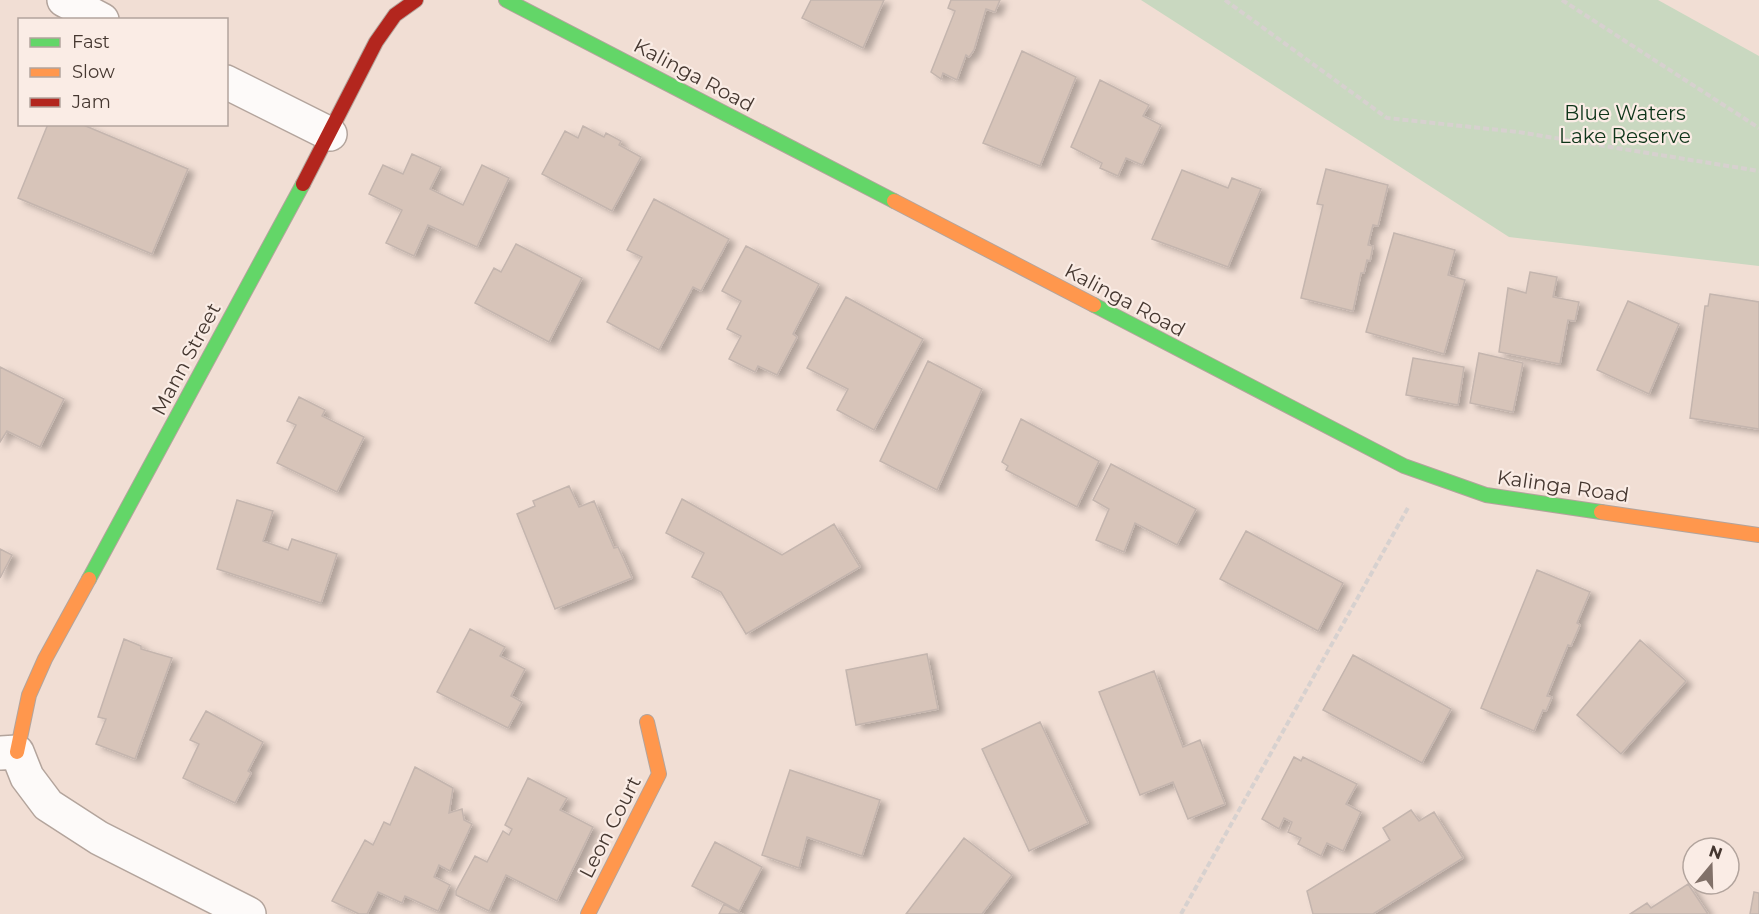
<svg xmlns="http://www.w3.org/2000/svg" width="1759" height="914" viewBox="0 0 1759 914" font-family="Montserrat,sans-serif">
	<defs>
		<filter id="shadow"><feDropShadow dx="6" dy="4" stdDeviation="3" flood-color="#0004"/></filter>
	</defs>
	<rect width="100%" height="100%" fill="#f1ded4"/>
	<path fill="#c9d8c0" d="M 1141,0 L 1658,0 L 1759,56 L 1759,266 L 1509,237 Z"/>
	<path fill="#d7c4b9" stroke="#c4b5ae" stroke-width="1.5" filter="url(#shadow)" d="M 811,0 L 884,0 L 863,48 L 802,18 Z
		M 951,0 L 1000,0 L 995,12 L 986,9 L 974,50 L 969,57 L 966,55 L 957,80 L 943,73 L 941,79 L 931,72 L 955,11 L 948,8 Z
		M 1022,51 L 1076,77 L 1040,166 L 983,143 Z
		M 1100,80 L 1149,105 L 1143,116 L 1161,125 L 1142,165 L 1126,158 L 1118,176 L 1100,168 L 1102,163 L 1071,147 Z
		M 48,124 L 81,124 L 188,169 L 152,254 L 18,198 Z
		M 583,126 L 604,137 L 606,133 L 621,141 L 619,145 L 641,157 L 612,211 L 542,174 L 565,131 L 578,138 Z
		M 412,154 L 441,167 L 430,189 L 463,205 L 482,165 L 509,178 L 477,247 L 428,225 L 414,256 L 386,243 L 402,210 L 369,194 L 383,165 L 403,174 Z
		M 1326,169 L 1388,185 L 1378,226 L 1373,225 L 1368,245 L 1373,246 L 1370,261 L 1367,260 L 1364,273 L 1361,273 L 1353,311 L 1301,298 L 1323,205 L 1317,204 Z
		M 1182,170 L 1228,188 L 1232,178 L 1261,189 L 1228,267 L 1152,239 Z
		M 654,199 L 729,239 L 701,291 L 693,287 L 659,350 L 607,322 L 642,257 L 627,250 Z
		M 1394,233 L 1455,250 L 1448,275 L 1465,280 L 1444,354 L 1366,332 Z
		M 516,244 L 582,278 L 549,342 L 475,303 L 494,268 L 501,272 Z
		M 746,246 L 819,284 L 793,334 L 797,337 L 777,375 L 758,366 L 755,372 L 729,359 L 741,336 L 727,329 L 741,301 L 722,291 Z
		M 1530,272 L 1557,277 L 1553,297 L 1579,302 L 1575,321 L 1568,320 L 1560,364 L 1499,352 L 1508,288 L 1526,293 Z
		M 1710,294 L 1759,302 L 1759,429 L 1690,418 L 1705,306 L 1708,306 Z
		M 846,297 L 923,339 L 874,430 L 837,410 L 848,389 L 807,368 Z
		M 1628,301 L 1679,324 L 1649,394 L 1597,370 Z
		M 1479,353 L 1523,363 L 1513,412 L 1470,403 Z
		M 1413,358 L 1464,367 L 1458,405 L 1406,395 Z
		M 928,361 L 982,389 L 937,490 L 880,461 Z
		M 0,367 L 64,399 L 40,447 L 7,431 L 0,442 Z
		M 299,397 L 325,410 L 322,416 L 364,437 L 337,492 L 277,463 L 296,425 L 287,421 Z
		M 1021,419 L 1099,461 L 1077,507 L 1006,470 L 1008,466 L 1002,462 Z
		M 1111,464 L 1196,509 L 1177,545 L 1135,523 L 1124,552 L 1096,540 L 1109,509 L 1093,500 Z
		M 569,486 L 579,507 L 594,501 L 614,548 L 618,547 L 632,578 L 555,609 L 517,514 L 535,506 L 533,501 Z
		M 682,499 L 782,555 L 834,524 L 860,567 L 746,634 L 721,592 L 692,577 L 704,553 L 666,533 Z
		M 237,500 L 273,511 L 263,541 L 288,550 L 292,539 L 337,554 L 321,603 L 217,569 Z
		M 1246,531 L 1343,583 L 1318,631 L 1220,579 Z
		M 0,549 L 12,555 L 0,578 Z
		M 1537,570 L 1590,592 L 1577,623 L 1580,625 L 1571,646 L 1568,645 L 1547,696 L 1552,697 L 1546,711 L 1543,710 L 1534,731 L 1481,708 Z
		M 470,629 L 505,647 L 500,656 L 525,669 L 511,696 L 522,702 L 508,728 L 437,692 Z
		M 124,639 L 141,646 L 141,649 L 172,658 L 135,759 L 96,744 L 106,719 L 98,717 Z
		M 1640,640 L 1686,681 L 1621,754 L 1577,715 Z
		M 927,654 L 938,709 L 856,725 L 846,670 Z
		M 1353,655 L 1451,709 L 1422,763 L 1323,710 Z
		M 1154,671 L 1183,747 L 1200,740 L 1225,804 L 1188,819 L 1173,782 L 1140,795 L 1099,692 Z
		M 206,711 L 263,742 L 248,771 L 251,773 L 235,803 L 183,778 L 199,744 L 190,740 Z
		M 1040,722 L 1088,823 L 1029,851 L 982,749 Z
		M 1294,757 L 1301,761 L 1303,757 L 1357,784 L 1346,804 L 1361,812 L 1343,851 L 1327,843 L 1321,856 L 1298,844 L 1301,838 L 1288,832 L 1292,822 L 1284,818 L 1279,829 L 1262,819 Z
		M 415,767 L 453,788 L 449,813 L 462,809 L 464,820 L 472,824 L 450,871 L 439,865 L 434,877 L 450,885 L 438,911 L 405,896 L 402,903 L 378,892 L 367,914 L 359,914 L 332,901 L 365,840 L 373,845 L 384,822 L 390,825 Z
		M 790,770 L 880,800 L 862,856 L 807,837 L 799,868 L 762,855 Z
		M 528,778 L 567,798 L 560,810 L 593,827 L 557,901 L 506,875 L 489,911 L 456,895 L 456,891 L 475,856 L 487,862 L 503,831 L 509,835 L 512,829 L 505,825 Z
		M 1411,810 L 1419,821 L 1434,812 L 1463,858 L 1373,914 L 1313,914 L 1307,891 L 1390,840 L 1383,828 Z
		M 964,838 L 1012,875 L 982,914 L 906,914 Z
		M 715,842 L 762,867 L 739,911 L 692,886 Z
		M 1688,884 L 1708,914 L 1630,914 L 1647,903 L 1651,908 Z
		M 1754,892 L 1759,893 L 1759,914 L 1750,914 Z
		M 724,904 L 742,914 L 719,914 Z"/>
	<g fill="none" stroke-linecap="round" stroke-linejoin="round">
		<defs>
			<path id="street" d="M 64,0 L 102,20
				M 226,82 L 330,134
				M 0,753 L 17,752 L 27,777 L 48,805 L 99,838 L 249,914"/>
			<path id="fast" d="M 506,0 L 894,201
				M 1094,305 L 1404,466 L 1486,495 L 1601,512
				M 89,579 L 303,184"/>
			<path id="slow" d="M 894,201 L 1094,305
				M 1601,512 L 1759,535
				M 17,752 L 29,695 L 45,659 L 89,579
				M 588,914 L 659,774 L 647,722"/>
			<path id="jam" d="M 303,184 L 376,42 L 395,15 L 416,0"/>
		</defs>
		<use href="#street" stroke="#b3a49c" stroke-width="36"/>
		<use href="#fast" stroke="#b3a49c" stroke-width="16"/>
		<use href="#slow" stroke="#b3a49c" stroke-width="16"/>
		<use href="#jam" stroke="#b3a49c" stroke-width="16"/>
		<path stroke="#d7d1cf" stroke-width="4" stroke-dasharray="6 3" stroke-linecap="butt" d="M 1225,0 L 1387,118 L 1518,132 L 1759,171
			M 1562,0 L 1759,128
			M 1181,914 L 1409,506"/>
		<use href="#street" stroke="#fdfaf9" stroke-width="33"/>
		<use href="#fast" stroke="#63d668" stroke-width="14"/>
		<use href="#slow" stroke="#ff974d" stroke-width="14"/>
		<use href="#jam" stroke="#b3261e" stroke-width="14"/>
	</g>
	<g text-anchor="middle" stroke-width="4.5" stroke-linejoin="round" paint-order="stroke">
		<g font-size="20" fill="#453730" stroke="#faece5">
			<text transform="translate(694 75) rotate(28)" y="7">Kalinga Road</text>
			<text transform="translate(1125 300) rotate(28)" y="7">Kalinga Road</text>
			<text transform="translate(186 359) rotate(-62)" y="7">Mann Street</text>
			<text transform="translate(1563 486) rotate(8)" y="7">Kalinga Road</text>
			<text transform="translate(610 827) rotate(-63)" y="7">Leon Court</text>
		</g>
		<g font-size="20" fill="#0e3519" stroke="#faece5">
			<text x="1625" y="120">Blue Waters<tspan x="1625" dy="23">Lake Reserve</tspan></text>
		</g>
	</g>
	<rect x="18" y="18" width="210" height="108" fill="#faece5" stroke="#b2a49d" stroke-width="1.5"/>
	<rect x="30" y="38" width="30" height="9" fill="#63d668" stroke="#b2a49d" stroke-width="1.5"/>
	<text x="72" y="48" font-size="18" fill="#453730">Fast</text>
	<rect x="30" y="68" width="30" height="9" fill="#ff974d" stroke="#b2a49d" stroke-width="1.5"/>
	<text x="72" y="78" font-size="18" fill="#453730">Slow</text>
	<rect x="30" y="98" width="30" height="9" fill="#b3261e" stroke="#b2a49d" stroke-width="1.5"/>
	<text x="72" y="108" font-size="18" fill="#453730">Jam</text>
	<g transform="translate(1711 866) rotate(19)"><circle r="28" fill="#faece5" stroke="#b2a49d" stroke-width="1.5"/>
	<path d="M0-4.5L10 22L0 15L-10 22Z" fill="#817169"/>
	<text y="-9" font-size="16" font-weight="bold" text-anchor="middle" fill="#453730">N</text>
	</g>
</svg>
